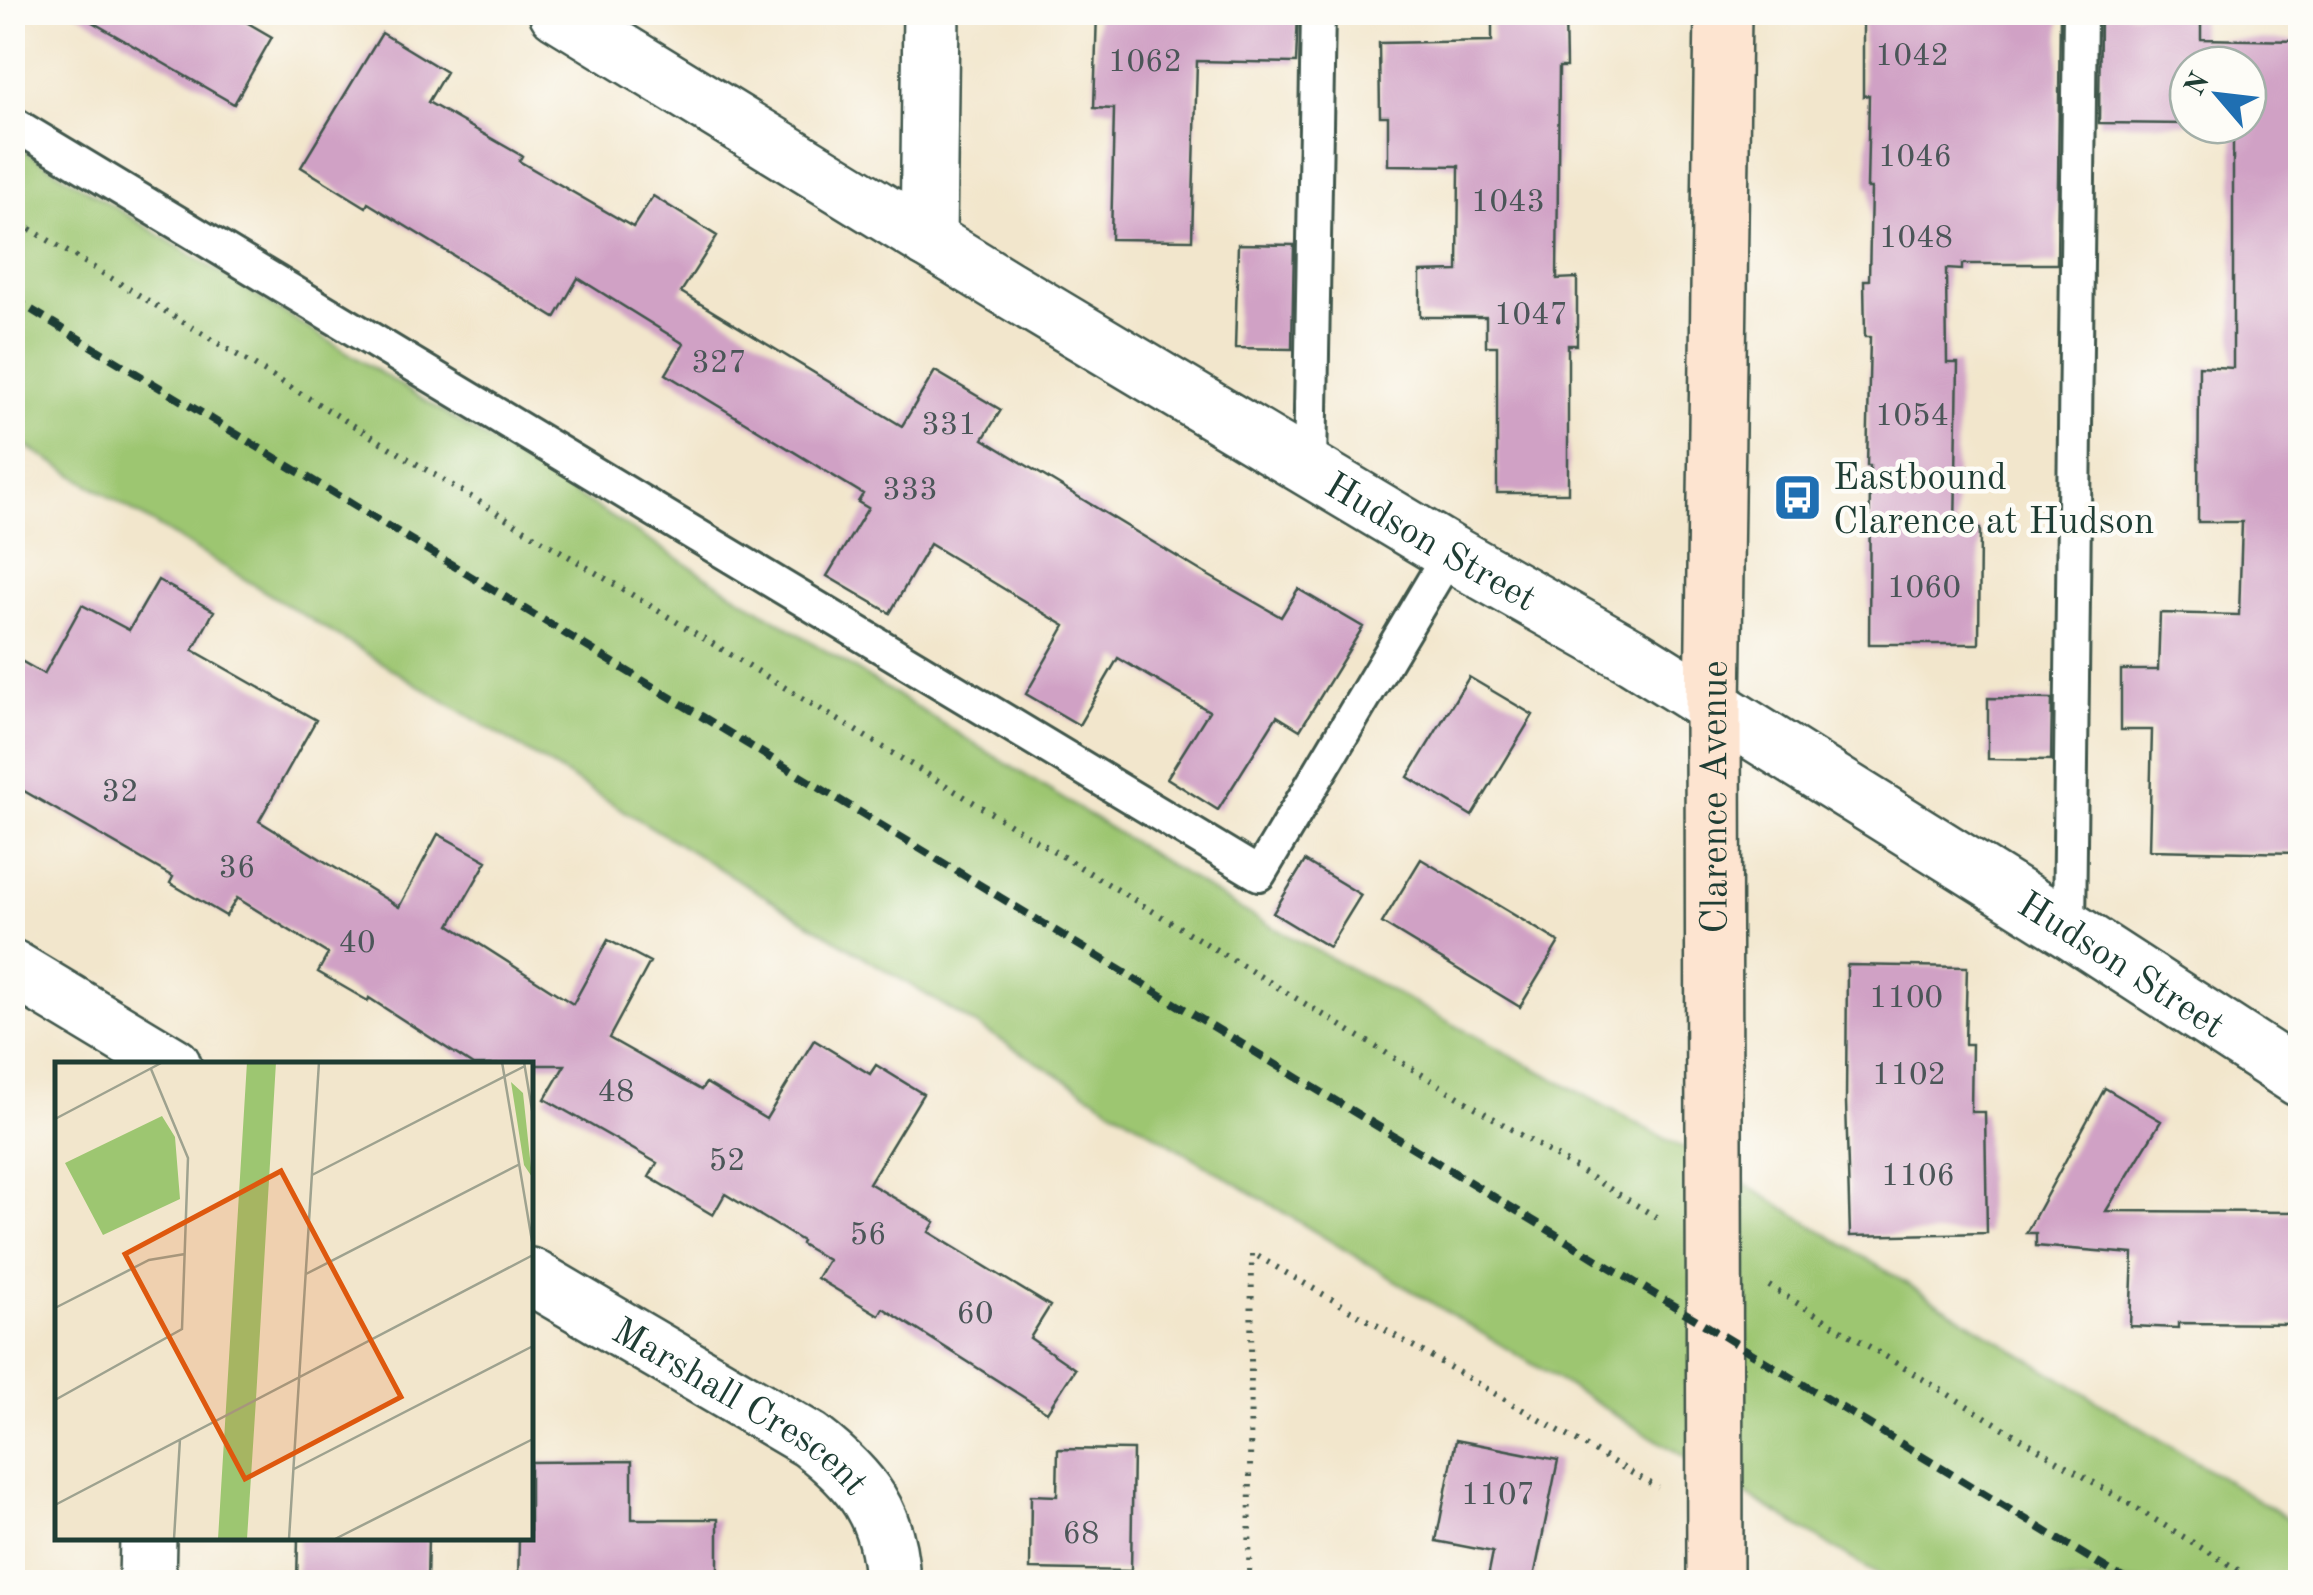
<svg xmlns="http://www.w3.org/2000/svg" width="2313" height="1595" viewBox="0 0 2313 1595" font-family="'Old Standard TT',serif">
	<rect width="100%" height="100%" fill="#fdfcf7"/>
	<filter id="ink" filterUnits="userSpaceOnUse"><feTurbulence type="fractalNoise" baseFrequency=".01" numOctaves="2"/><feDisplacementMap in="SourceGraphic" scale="20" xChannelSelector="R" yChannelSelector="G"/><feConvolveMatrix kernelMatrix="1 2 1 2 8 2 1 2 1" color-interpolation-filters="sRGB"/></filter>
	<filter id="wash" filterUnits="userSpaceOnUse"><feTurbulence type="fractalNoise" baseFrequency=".0048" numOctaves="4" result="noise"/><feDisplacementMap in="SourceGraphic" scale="40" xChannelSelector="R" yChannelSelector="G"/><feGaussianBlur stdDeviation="2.25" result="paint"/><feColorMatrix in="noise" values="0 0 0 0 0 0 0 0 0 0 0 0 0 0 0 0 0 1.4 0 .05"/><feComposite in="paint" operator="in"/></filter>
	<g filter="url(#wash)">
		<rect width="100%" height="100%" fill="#f2e6cc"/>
		<path fill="#9dc671" stroke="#5e8252" stroke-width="2.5" d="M 12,143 L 1241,910 L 1716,1166 L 2300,1526 L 2300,1582 L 1890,1582 L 13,438 Z"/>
		<g id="blocks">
			<path fill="#d0a1c5" d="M 75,12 L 229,12 L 272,37 L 234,104 Z
				M 1097,12 L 1298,12 L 1296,63 L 1197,61 L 1192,240 L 1111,239 L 1114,109 L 1094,108 Z
				M 1492,12 L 1565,12 L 1566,67 L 1559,67 L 1557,279 L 1577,278 L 1577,345 L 1568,345 L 1568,493 L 1497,493 L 1497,346 L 1486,346 L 1486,317 L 1420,317 L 1420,272 L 1458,271 L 1459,166 L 1388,165 L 1388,116 L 1380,116 L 1379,43 L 1492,41 Z
				M 1863,12 L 2060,13 L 2057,264 L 1962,264 L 1962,270 L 1946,269 L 1947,363 L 1958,363 L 1955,529 L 1980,529 L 1979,644 L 1869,644 L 1870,466 L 1867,466 L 1870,337 L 1865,337 L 1864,280 L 1869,280 L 1871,188 L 1867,188 L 1869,95 L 1863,96 Z
				M 2201,12 L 2201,39 L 2300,41 L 2300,853 L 2149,850 L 2152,730 L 2121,730 L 2121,670 L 2158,670 L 2160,613 L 2239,615 L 2242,522 L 2198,522 L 2199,366 L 2233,368 L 2233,125 L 2219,125 L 2248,125 L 2248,65 L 2188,65 L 2188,124 L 2099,123 L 2100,13 Z
				M 382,33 L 446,72 L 428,102 L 522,156 L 519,161 L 633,227 L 653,196 L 717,236 L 681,292 L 902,426 L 935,371 L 1001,410 L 983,439 L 1204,573 L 1281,617 L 1298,589 L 1363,627 L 1300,730 L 1277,716 L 1218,810 L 1167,778 L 1209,711 L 1118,658 L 1079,725 L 1026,694 L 1065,626 L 930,544 L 890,613 L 827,576 L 868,508 L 858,502 L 863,494 L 666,374 L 684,344 L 578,278 L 555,318 L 368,203 L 366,207 L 301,167 Z
				M 1238,244 L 1294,245 L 1292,349 L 1235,348 Z
				M 158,580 L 214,611 L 193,650 L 316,720 L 259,821 L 399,907 L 438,834 L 487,861 L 450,925 L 573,1004 L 608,940 L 650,962 L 609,1038 L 701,1090 L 706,1083 L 766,1119 L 814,1040 L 870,1074 L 876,1065 L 923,1094 L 869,1183 L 935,1222 L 929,1232 L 1050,1306 L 1030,1338 L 1075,1369 L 1047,1412 L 883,1308 L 879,1315 L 817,1278 L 828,1260 L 801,1244 L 802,1241 L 725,1194 L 713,1215 L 649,1177 L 657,1163 L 545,1099 L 565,1065 L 473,1065 L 369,998 L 368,1001 L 318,972 L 328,954 L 237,898 L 226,916 L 170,883 L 173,877 L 12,784 L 12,656 L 44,674 L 82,605 L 129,630 Z
				M 1469,677 L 1533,715 L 1472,816 L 1408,777 Z
				M 1988,698 L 2052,699 L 2051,760 L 1988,759 Z
				M 1421,859 L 1559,942 L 1520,1007 L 1382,923 Z
				M 1305,861 L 1361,895 L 1329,947 L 1273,913 Z
				M 1847,965 L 1967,967 L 1965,1044 L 1972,1044 L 1971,1112 L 1985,1112 L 1987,1233 L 1850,1236 L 1846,1102 Z
				M 2105,1088 L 2161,1121 L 2106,1211 L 2300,1212 L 2300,1324 L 2178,1323 L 2178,1328 L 2130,1326 L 2133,1254 L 2036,1246 L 2036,1233 L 2026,1233 Z
				M 1456,1440 L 1558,1460 L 1533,1582 L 1487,1582 L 1493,1552 L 1436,1541 Z
				M 1058,1449 L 1133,1450 L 1131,1571 L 1030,1569 L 1031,1495 L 1057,1496 Z
				M 632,1461 L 632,1519 L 718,1519 L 718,1582 L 518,1582 L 519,1538 L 530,1538 L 530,1462 Z
				M 298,1538 L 428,1538 L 427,1582 L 297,1582 Z"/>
		</g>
	</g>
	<g filter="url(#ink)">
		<use href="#blocks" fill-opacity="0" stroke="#3f564b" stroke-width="2.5"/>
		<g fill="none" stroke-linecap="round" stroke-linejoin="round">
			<defs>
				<path id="lane" d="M 12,123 L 1259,874 L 1450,553
					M 1310,468 L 1318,12
					M 2069,929 L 2080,12"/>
				<g id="street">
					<path id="s1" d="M 557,12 L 1005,287 L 1450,553 L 1634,657 L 2069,929 L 2300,1079"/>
					<path d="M 928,240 L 931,12"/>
					<path d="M 12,968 L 173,1065"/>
					<path id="s2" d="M 530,1276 L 810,1440 C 862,1480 889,1514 892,1582"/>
					<path d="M 147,1582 L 148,1538"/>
				</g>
				<g id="secondary">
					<path id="s3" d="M 1715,1582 L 1713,708 L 1723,12"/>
				</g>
			</defs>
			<use href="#lane" stroke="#3f564b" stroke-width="38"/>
			<use href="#street" stroke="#3f564b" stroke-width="60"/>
			<use href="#secondary" stroke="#3f564b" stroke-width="60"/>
			<path stroke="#3f564b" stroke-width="6" stroke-dasharray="2.5 8" stroke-linecap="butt" d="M 12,218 L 1656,1217
				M 1769,1286 L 2258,1582
				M 1249,1582 L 1252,1253 L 1658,1488"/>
			<use href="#lane" stroke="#fff" stroke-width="32"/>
			<use href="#street" stroke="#fff" stroke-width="55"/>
			<use href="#secondary" stroke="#fde4d0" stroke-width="55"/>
			<path stroke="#1f3d34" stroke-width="8" stroke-dasharray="15 8" stroke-linecap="butt" d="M 12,298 L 2129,1582"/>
		</g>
	</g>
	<defs>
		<symbol id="bus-square" viewBox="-11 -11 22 22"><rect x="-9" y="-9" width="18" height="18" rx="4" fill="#1f6fb2" stroke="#fdfcf7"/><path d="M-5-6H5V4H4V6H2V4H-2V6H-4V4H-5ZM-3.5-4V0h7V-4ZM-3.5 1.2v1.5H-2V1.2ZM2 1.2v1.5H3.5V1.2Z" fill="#fff"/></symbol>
	</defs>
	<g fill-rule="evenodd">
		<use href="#bus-square" x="1770" y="470" width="55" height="55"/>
	</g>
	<g text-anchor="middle" stroke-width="9" stroke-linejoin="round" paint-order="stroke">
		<g font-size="32" fill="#4b5658">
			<text x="1912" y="65">1042</text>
			<text x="1145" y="71">1062</text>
			<text x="1915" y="166">1046</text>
			<text x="1508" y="211">1043</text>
			<text x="1916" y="247">1048</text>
			<text x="1531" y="324">1047</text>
			<text x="719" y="372">327</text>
			<text x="1912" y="425">1054</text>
			<text x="949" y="434">331</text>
			<text x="910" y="499">333</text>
			<text x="1924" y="597">1060</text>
			<text x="120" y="801">32</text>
			<text x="237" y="877">36</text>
			<text x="357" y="952">40</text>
			<text x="1906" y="1007">1100</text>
			<text x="1909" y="1084">1102</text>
			<text x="616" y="1101">48</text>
			<text x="727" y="1170">52</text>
			<text x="1918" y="1185">1106</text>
			<text x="868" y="1244">56</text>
			<text x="975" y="1323">60</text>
			<text x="1498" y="1504">1107</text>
			<text x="1081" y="1543">68</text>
		</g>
		<g font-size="38" fill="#1f3d34" stroke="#fdfcf7" text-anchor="start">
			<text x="1833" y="489">Eastbound<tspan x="1833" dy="44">Clarence at Hudson</tspan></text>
		</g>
		<g font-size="38" fill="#1f3d34" stroke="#fdfcf7">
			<text dy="13" stroke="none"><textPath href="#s1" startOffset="1022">Hudson Street</textPath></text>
			<text dy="13" stroke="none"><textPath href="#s3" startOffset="785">Clarence Avenue</textPath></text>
			<text dy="13" stroke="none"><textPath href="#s1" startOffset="1832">Hudson Street</textPath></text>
			<text dy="13" stroke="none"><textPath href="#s2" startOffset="248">Marshall Crescent</textPath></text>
		</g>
	</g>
	<g transform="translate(55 1062)">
		<rect width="478" height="478" fill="#f2e6cc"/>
		<path d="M 192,0 L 221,0 L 201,337 L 192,477 L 163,477 ZM 456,20 L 468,31 L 477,115 L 469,103 ZM 107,54 L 120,75 L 125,137 L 48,173 L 10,101 Z" fill="#9dc671"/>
		<path fill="none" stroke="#9ea28f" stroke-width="2.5" d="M 447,0 L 478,185M 469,0 L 478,54M 0,57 L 108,0M 257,113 L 470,4M 251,212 L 465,102M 0,246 L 94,198 L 130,192M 0,338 L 127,267 L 133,96 L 96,7M 239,407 L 478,284M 0,443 L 478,193M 119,477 L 125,377M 234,477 L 264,0M 280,477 L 478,377"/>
		<path fill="#de580e" fill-opacity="0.15" stroke="#de580e" stroke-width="5" d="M 226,109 L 346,335 L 190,417 L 70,192 Z"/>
		<rect width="478" height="478" fill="none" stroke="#1f3d34" stroke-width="5"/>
	</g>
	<rect width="2313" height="1595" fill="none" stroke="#fdfcf7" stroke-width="50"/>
	<g transform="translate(2218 95) rotate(298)"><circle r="48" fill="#fdfcf7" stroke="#a4b0a9" stroke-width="2.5"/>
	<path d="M0-8L18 38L0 25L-18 38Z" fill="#1f6fb2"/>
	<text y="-15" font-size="28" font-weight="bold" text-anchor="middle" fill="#1f3d34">N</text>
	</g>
</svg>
